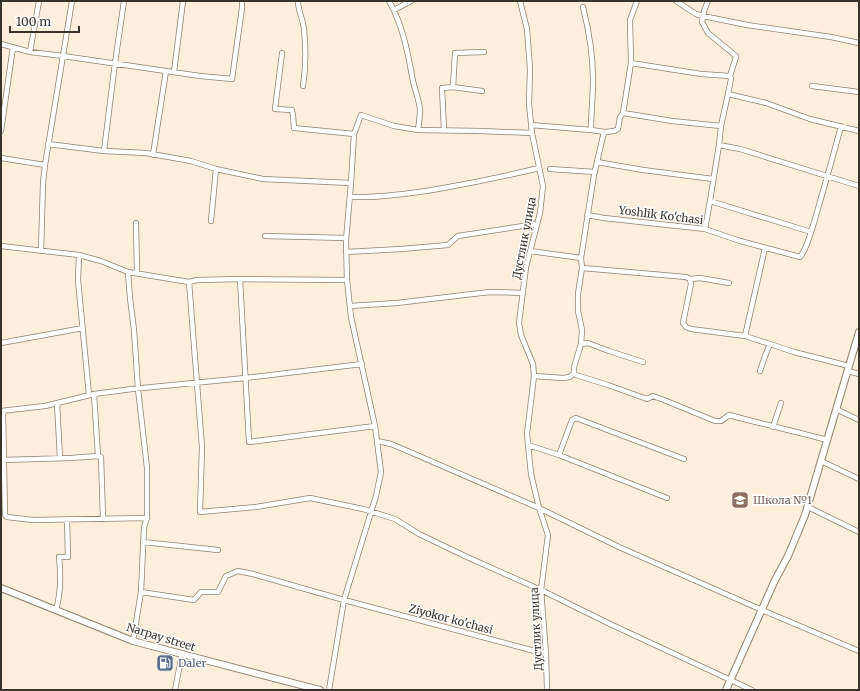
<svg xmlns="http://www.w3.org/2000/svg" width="860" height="691" viewBox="0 0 860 691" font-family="Merriweather,serif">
	<rect width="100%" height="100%" fill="#feefdd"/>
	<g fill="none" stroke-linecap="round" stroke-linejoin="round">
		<defs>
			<path id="street" d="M 298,1 C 298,11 303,19 304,29 C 306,48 306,67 303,86
				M 389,1 C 403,25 408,54 413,81 C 415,90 419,100 420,109 C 420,116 419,123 418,130
				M 520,1 L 527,29 L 530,69 L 529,104 L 532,133 L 543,186 L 540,213 L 526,267 L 519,323 L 521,335 L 533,364 L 534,376 L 527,434 L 531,474 L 539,508 L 548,535 L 541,590 L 546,654 L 547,690
				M 637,1 L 630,20 L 631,63 L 623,113 L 620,117 L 618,129 L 614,131 L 605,132 L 603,136 L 594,175 L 581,258 L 582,268 L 578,294 L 578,311 L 582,330 L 581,344 L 574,367 L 574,373 L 576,375 L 608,385 L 647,399 L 653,396 L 664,400 L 715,421 L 721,421 L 729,415 C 762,424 794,431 827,440
				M 676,1 L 696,14 L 703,16 L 747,25 L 831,37 L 859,43
				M 708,1 L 704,11 L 702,22 L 708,33 L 736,56 L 736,57 L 730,76
				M 583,7 C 589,31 593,56 593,80 C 593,97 591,113 591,130 L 605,132
				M 394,10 L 411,1
				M 1,44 L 30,52 L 63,56 L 200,76 L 232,79 L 242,8 L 242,1
				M 30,52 L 39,1
				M 282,53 L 275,109 L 292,110 L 293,116 L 294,128 L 354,134 L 351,183 L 346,240 L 347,280 L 351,317 L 375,426 L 381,472 L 376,496 L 344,600 L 329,690
				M 631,63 L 701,74 L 730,76 L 731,79 L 728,94 L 766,103 L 810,119 L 859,131
				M 174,72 L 183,1
				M 812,86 L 859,92
				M 453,87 L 455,53 L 484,52
				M 623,113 L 672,121 L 721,126
				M 531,125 L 591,130
				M 444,130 L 442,88 L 453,87 L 482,91
				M 1,131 L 13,47
				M 354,134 L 361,115 L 394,126 L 418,130 L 481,131 L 532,133
				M 48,144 L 104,151 L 146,153 L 191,161 L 216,169 L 263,179 L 351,183
				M 719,145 L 721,126 L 728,94
				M 104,151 L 115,63 L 124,1
				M 153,155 L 166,71
				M 1,158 L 45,165
				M 597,162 L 643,170 L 713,179
				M 550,169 L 595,172
				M 350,197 C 380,198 408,194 438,189 C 472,183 506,176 539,168
				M 710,201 L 719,145 L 740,149 L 859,186
				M 587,215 L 604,218 L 705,229 L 740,241 L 800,257 C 807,249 812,229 815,219 C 824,188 833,157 841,126
				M 211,221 L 216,169
				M 136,223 L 137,273
				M 705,229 L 710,201 L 811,232
				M 265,236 L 346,238
				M 1,246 L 79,255 L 101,261 L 128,272 L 189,282 L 197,280 L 240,279 L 347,280
				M 41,251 L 43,183 L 45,165 L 72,1
				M 530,251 L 581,258
				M 346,252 L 401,249 L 448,245 L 458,236 L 536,224
				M 79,255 L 78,280 L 89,395
				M 582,268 L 686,277 L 690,279 L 691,284 L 683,323 L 686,327 L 691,329 L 745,336 L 770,344
				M 128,272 L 130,298 L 134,330 L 138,389 L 147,468 L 147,518 L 144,527 L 141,592 L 133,641
				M 240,279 L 249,442 L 375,426
				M 690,279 L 700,278 L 729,283
				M 189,282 L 202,447 L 200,512 L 256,507 L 310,498 L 363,509 L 395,519 L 419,534 L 467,557 L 541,590 L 610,624 L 752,690
				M 350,306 L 397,303 L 464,295 L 490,292 L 523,293
				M 745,336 L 765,248
				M 1,343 L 83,328
				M 581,344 L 588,343 L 609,351 L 643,362
				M 760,371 L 765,356 L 770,344 L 794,352 L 849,366
				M 848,371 L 859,374
				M 534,376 L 563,378 L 570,377 L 574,373
				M 57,403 L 60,458
				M 836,409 L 859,420
				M 1,411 L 45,406 L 94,394 L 132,389 L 245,378 L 362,364
				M 3,411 L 5,515 L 7,517 L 33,520 L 147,518
				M 773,427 L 781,403
				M 377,441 L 391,444 L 410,452 L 539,508 L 619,547 L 762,610 L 859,651
				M 528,445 L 559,455 L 667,498
				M 559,455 L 572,420 L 576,418 L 684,459
				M 98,456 L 101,457 L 103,519
				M 1,460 L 71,458 L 98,456 L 94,394
				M 821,461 L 859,479
				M 808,507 L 859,532
				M 143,542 L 218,550
				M 141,592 L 194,600 L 201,592 L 218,592 L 226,576 L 238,571 L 253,574 L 344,600 L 546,654
				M 56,610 C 61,593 61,575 59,557 L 68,557 L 67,520
				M 175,690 L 182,654"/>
			<path id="secondary" d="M 1,588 L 133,641 L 182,654 L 320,690
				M 726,690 L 775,580 L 788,556 L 805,515 L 859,332"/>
		</defs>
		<use href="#street" stroke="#90806b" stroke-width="6"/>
		<use href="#secondary" stroke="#90806b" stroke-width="8"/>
		<use href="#street" stroke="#fff" stroke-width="4.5"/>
		<use href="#secondary" stroke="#fff" stroke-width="6"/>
	</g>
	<defs>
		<symbol id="school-square" viewBox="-11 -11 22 22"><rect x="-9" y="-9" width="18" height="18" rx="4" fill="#8d6e63" stroke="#fff"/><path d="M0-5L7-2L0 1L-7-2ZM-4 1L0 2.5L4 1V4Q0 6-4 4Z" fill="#fff"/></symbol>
		<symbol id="fuel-square" viewBox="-11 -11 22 22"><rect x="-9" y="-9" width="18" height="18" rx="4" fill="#5c6f8a" stroke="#fff"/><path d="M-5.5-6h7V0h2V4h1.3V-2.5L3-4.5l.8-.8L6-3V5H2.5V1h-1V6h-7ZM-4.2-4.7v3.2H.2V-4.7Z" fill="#fff"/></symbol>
	</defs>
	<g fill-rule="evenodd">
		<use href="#school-square" x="730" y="490" width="20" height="20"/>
		<use href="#fuel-square" x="155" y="653" width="20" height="20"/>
	</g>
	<g text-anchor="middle" stroke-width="3" stroke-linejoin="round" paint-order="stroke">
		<g font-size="11" fill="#3a332a" stroke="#fff">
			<text transform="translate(661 215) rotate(7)" y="4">Yoshlik Ko'chasi</text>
			<text transform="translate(524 238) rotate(-79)" y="4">Дустлик улица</text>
			<text transform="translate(451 619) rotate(15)" y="4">Ziyokor ko'chasi</text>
			<text transform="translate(536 629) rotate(-93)" y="4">Дустлик улица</text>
			<text transform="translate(161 637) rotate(17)" y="4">Narpay street</text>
		</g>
		<g font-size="11" fill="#785e54" stroke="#fff" text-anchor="start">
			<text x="753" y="504">Школа №1</text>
		</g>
		<g font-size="11" fill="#4e5e75" stroke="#fff" text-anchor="start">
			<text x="178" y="667">Daler</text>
		</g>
	</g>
	<rect width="860" height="691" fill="none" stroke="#3a332a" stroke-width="4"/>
	<path d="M10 26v6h69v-6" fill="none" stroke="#3a332a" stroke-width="2"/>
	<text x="16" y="26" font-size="12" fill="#3a332a" stroke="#ffffff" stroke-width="3" paint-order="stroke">100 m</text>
</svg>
